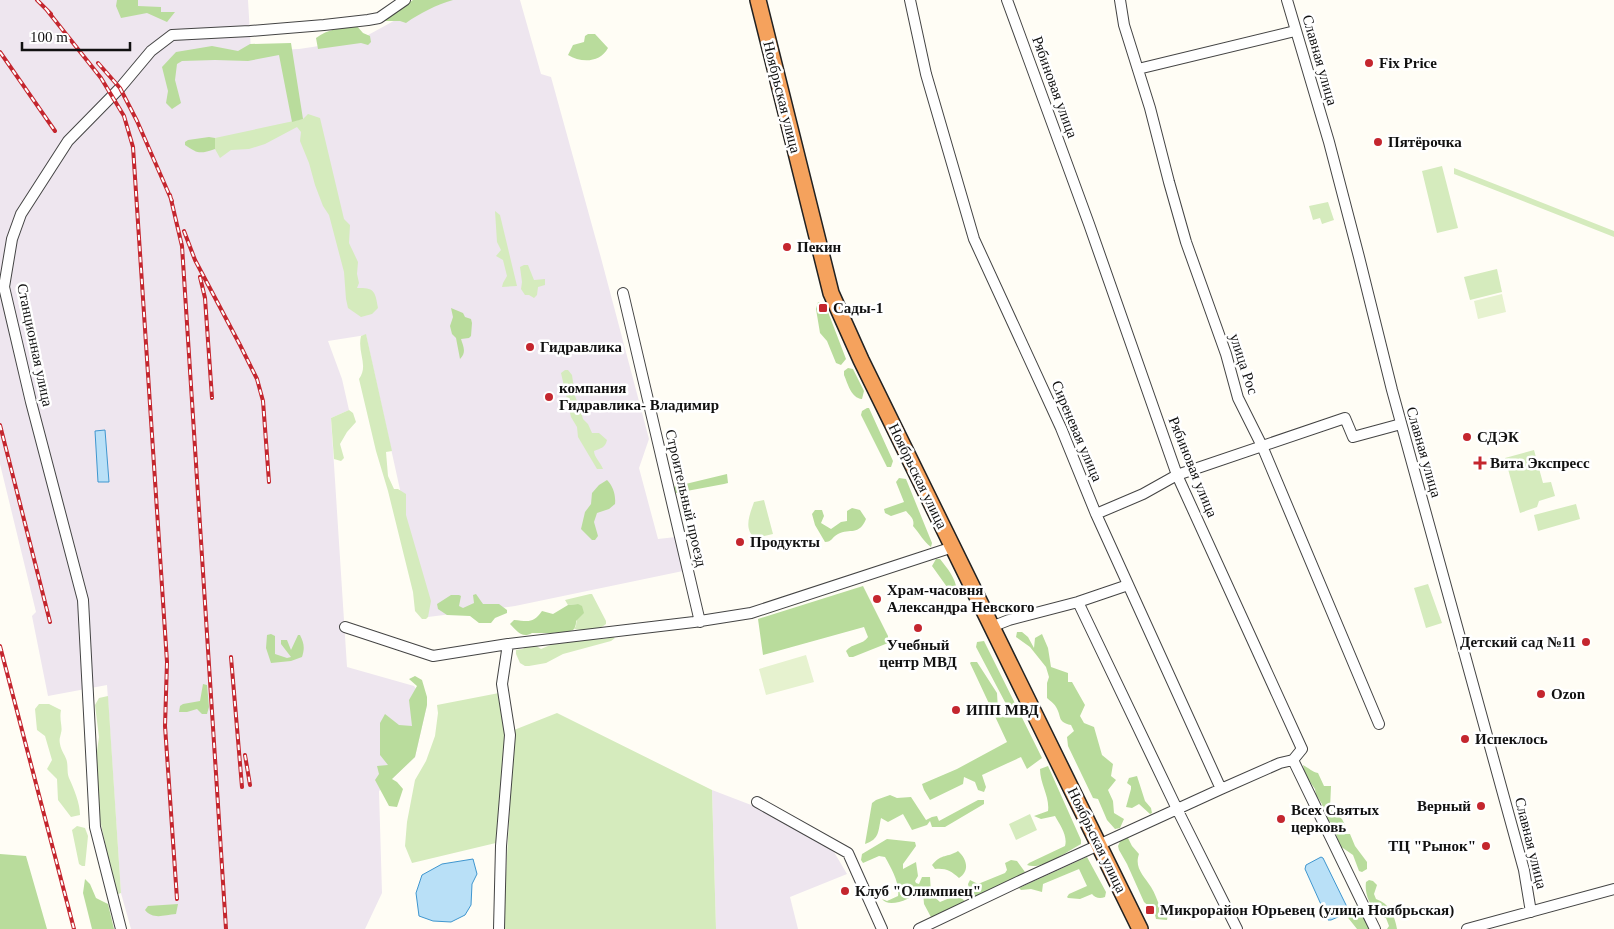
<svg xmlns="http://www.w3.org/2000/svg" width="1614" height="929" viewBox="0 0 1614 929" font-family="Georgia,serif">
	<rect width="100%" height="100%" fill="#fffdf5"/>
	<path fill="#eee6ef" d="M 0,0 L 248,0 L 251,51 L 299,49 L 359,40 L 432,0 L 520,0 L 541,74 L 551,77 L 601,258 L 649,439 L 639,468 L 658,539 L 676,537 L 683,571 L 515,606 L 428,617 L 366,335 L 328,341 L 342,379 L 349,410 L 331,418 L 347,667 L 414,686 L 427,705 L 415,757 L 379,791 L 382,893 L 365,929 L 131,929 L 121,893 L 107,685 L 48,696 L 32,616 L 36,612 L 0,464 Z
		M 712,790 L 759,808 L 816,837 L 834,852 L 847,874 L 790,897 L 798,929 L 716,929 Z"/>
	<path fill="#d5ebbd" d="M 308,114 L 320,118 L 344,219 L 350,225 L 349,243 L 358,262 L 357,274 L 359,283 L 357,288 C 374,288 375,290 378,308 L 372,314 L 361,317 L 348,308 L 346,299 L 344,272 L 329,215 L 323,206 L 315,185 L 309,163 L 300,141 L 301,132 L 297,127 L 265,144 L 249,149 L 231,150 L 220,158 L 215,149 L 215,138 L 303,119 Z
		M 1442,166 L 1458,228 L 1437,233 L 1422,171 Z
		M 1454,168 L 1614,231 L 1614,237 L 1454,174 Z
		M 1328,202 L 1334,220 L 1322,224 L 1320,218 L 1313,220 L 1309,206 Z
		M 495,211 L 500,215 L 517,286 L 502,287 L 503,283 L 507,276 L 503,260 L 496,256 L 501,250 L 497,242 Z
		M 524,265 L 528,265 L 534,280 L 545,279 L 545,285 L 538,287 L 537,295 L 534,298 L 529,295 L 525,295 L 521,289 L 522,282 L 520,267 Z
		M 1497,269 L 1502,292 L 1470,300 L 1464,277 Z
		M 366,334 L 392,451 L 386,452 L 388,476 L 394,489 L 398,489 L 406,494 L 406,515 L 431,601 L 428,617 L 426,619 L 422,619 L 415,611 L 413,592 L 388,491 L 376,451 L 359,379 C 369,365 357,353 361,336 Z
		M 565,370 L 568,370 L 572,375 L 575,396 L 580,408 L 583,419 L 588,424 L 592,433 L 599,433 L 607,440 C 605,448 601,448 594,451 C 594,457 601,463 603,469 L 597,469 L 578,437 L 577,427 L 571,417 L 561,373 Z
		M 349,410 L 353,413 L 356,422 L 347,432 L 340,444 L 344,458 L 341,461 L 334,459 L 331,418 Z
		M 1534,450 L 1543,483 L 1551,482 L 1555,496 L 1539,501 L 1537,507 L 1520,513 L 1505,458 Z
		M 764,500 L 773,534 L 755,538 C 743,529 750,514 754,502 Z
		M 1576,504 L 1580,519 L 1538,531 L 1534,515 Z
		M 1428,584 L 1442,623 L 1426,628 L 1414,588 Z
		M 590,594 L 592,594 L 606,621 L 606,624 C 595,632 587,631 574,629 L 576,626 L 578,604 L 568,605 L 565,600 Z
		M 613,637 L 615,638 L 611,641 L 563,654 L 546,663 L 529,666 L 525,666 L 520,663 L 516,654 L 516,650 L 523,649 L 527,645 L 535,645 L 541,649 L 560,641 L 604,639 Z
		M 499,693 L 507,739 L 500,842 L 412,863 L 405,846 L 407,822 L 415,780 L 426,761 L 435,736 L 438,713 L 437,705 Z
		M 108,696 L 121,893 L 118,894 L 115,889 L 100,820 L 96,758 L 99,737 L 95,705 L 99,698 Z
		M 39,704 L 49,704 L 61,710 C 59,720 63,727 61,733 C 60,738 59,739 60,744 C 61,751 66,756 67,762 C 68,768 67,773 69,778 C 74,789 80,803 80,815 L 71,817 L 58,800 L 57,779 L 47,769 L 52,760 L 45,736 L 37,730 L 35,709 Z
		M 557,713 L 712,790 L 716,929 L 503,929 L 514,730 Z
		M 1030,814 L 1037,830 L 1016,840 L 1009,824 Z
		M 77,826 L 85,828 L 88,836 L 85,866 L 82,866 L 79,864 L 72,830 Z"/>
	<path fill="#b9dc9c" d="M 117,0 L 138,0 L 138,6 L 161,7 L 161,12 L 175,12 L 167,22 L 147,13 L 121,18 L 116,6 Z
		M 413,0 L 453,0 C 436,5 420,13 406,23 L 400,21 L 385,21 L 387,17 Z
		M 356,25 L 363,33 L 370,36 L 371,42 L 368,45 L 361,43 L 318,49 L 316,38 C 328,29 341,28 356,25 Z
		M 588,34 L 595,34 L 608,48 C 600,63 581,63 568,55 L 573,45 L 584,42 L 585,36 Z
		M 291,43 L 303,119 L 292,122 L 279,55 L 248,61 L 215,60 L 182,61 L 177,64 L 175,80 L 181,103 L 172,109 L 166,103 L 168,91 L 162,67 L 176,52 L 212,46 L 238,51 L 250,44 Z
		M 209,137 L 215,138 L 215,149 C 200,154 198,154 185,145 L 185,142 L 188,140 Z
		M 818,302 L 822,302 L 825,304 L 846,359 L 841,365 L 836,363 L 827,341 L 820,333 L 816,309 Z
		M 451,308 L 463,313 L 465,317 L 471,319 L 472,323 L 471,336 L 469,338 L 461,339 C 463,346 467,352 460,359 L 456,338 L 452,334 L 450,326 L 453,317 Z
		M 848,368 L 853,369 L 864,391 L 862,399 C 851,398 848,384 844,375 L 844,371 Z
		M 867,408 L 869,408 L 893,461 L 891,467 L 887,467 L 861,415 L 862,411 Z
		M 727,474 L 728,483 L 724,484 L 676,493 L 673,487 Z
		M 899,478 L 906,479 L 932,543 L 931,547 C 923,541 920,534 913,526 C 915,519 910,516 906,511 L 891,516 L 885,513 L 884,509 L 904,502 L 896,482 Z
		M 607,480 C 613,486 616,495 615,504 L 609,509 L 597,513 L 594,522 L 598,536 L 595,540 L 592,540 L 581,529 L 585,512 L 591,504 L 592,493 L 599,485 Z
		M 852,508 L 860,510 L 866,519 C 859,536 850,528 838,534 C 832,537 832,542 825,542 L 815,525 L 812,514 L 815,510 L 822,510 L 824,516 L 821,523 L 831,529 L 841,522 L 847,521 L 847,511 Z
		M 936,559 L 940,559 C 947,568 961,584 955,596 L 952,594 L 932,566 Z
		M 863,586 L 888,636 L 888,643 L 853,657 L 849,657 L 846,651 C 852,643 863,645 868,637 L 864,627 L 763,655 L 758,619 Z
		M 476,594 L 483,604 L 499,604 L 507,610 L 507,613 L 495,618 L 491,623 L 479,623 L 470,616 L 447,615 L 438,609 L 437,604 L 451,595 L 459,595 L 461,596 L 459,606 L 463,608 L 474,603 L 473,595 Z
		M 578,604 L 582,606 L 584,613 L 576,621 C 576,623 576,626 574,629 C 569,634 540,633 532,633 C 522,639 517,631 510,624 L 514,620 C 528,621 533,624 542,611 L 553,614 L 568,605 Z
		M 1017,632 L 1022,632 L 1028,637 L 1034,648 L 1035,638 L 1042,634 L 1048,648 L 1051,667 L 1068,673 L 1068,682 L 1072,682 L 1085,705 L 1080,716 L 1084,723 L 1094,727 L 1102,755 L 1113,764 L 1111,776 L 1116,780 L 1108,790 L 1113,801 L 1114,813 L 1124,819 L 1120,828 L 1115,829 L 1107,820 L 1098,799 L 1093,798 L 1068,746 L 1067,737 L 1074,731 L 1071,725 C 1057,722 1062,717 1056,707 C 1054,703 1049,700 1047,698 L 1047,683 L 1049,677 L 1046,667 L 1030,647 L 1016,637 Z
		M 271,634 L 275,636 L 275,654 L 287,658 L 291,657 L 281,644 L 281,640 L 287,640 L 291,650 L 298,635 L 300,635 C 304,643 305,648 302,657 L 291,661 L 271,663 L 266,648 L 267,635 Z
		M 984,641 L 1042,758 L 1027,769 L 1021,757 L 982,775 L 986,787 L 984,792 L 978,790 L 975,782 L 964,777 L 963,784 L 930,800 L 924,790 L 922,784 L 957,769 L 1007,742 L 970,663 L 971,662 L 977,662 L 997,693 L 998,710 L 1000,713 L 1007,713 L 1006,704 L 976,647 L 977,642 Z
		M 415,676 L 422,680 L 427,697 L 427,705 L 415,757 L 392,779 L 397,782 L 403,789 L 397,807 L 389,806 L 375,780 L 379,774 L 377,766 L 388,765 L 380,755 L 380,723 L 385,714 L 399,725 L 412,726 L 409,700 L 417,686 L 409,679 Z
		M 203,684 L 207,685 L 209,707 L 207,714 L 202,714 L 197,709 L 187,712 L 179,712 L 180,706 L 183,704 L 200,701 Z
		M 1303,765 C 1309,768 1312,772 1318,773 L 1324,786 L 1331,786 L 1330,809 L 1342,819 L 1345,825 L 1341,828 L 1335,828 L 1324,815 L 1322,804 L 1316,795 L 1315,789 L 1305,775 Z
		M 1048,766 L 1081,840 L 1081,844 C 1068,851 1041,871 1027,865 L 1029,863 L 1065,846 C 1068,836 1060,825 1055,816 L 1041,819 L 1034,816 L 1048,811 C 1050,797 1040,784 1040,769 Z
		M 1137,776 L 1145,801 L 1151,808 L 1152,813 L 1150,814 L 1139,804 L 1132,808 L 1126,807 L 1131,789 L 1131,786 L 1127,783 L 1129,778 Z
		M 890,795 L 897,798 L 911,797 L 926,820 L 932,817 L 937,816 L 939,821 L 978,800 L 984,800 L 984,804 L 945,827 L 932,827 L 930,821 L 927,825 L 912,830 L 903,814 L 888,822 L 881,818 C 878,831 880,839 865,844 L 872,803 L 876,800 Z
		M 1336,834 L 1350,834 L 1355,846 L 1367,862 L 1367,869 L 1362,872 L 1359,871 L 1353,855 L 1340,846 Z
		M 1127,836 L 1132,846 L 1139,854 C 1134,868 1144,876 1151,887 C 1155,893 1157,900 1160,907 L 1166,908 L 1168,914 L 1167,920 L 1156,919 L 1154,911 L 1144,902 L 1127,864 L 1119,850 L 1118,846 L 1122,837 Z
		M 887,839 L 915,842 L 916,846 L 903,864 L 903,869 L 916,862 L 918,876 L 915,881 L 916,883 L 919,884 L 922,877 L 930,877 L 931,894 L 940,902 L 957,895 L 965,901 L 965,906 L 932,919 L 924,904 L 923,892 L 920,892 C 912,898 889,909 882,899 L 887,901 L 898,896 C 900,883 891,868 885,857 L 879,856 L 863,863 L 861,860 L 862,854 Z
		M 958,851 C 967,859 970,871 959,878 C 951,871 946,868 935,869 L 932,865 C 942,853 947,858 958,851 Z
		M 0,854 L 26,856 L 47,929 L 0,929 Z
		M 1087,857 L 1106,892 L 1105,897 C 1100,899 1095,898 1092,894 L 1080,899 L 1068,898 L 1067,897 L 1069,894 L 1087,886 L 1079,869 L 1043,884 L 1042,892 L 1031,889 L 1021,890 L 1019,888 Z
		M 1011,860 L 1017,861 L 1025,872 L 980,897 L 971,897 L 968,884 L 970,880 L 978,884 L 1005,873 L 1007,870 L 1005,863 Z
		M 85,879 L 90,884 L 96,898 L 108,904 L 114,929 L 92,929 L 83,893 Z
		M 1369,880 L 1373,881 L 1377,885 L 1374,894 L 1376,899 C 1389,903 1395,916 1397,929 L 1387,929 L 1389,926 L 1386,918 C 1373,913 1364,897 1366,882 Z
		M 178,904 L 176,914 C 164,915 153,920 145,910 L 148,906 Z
		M 1359,905 L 1368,921 L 1369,929 L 1357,929 L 1345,914 L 1347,907 Z"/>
	<path fill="#e6f2cf" d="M 1502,294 L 1506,312 L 1478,319 L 1474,301 Z
		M 806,655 L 814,682 L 766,695 L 759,669 Z"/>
	<path fill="#b9e0f7" stroke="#3f96cf" d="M 105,430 L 109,482 L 98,482 L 95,431 Z
		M 1321,857 L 1323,858 L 1347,907 L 1345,914 L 1331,920 L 1328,920 L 1305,869 L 1306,865 Z
		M 473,859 L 477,874 L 472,884 L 471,905 L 465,915 L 451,922 L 433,921 L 419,916 L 416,893 L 422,875 L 442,864 Z"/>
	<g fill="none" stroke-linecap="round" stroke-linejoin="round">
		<defs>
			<path id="minor" d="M 910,0 L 926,74 L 974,239 L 1061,428 L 1096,514 L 1221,789
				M 1007,0 L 1089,224 L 1177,475 L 1302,749 L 1293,760
				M 1120,0 L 1124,25 L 1150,108 L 1169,182 L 1186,242 L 1226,354 L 1238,398 L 1262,446 L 1379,724
				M 1287,0 L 1329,142 L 1359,257 L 1392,390 L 1524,870 L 1531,912
				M 1138,69 L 1295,31
				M 623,293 L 700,622
				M 1096,514 L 1143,494 L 1177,475 L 1345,418 L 1353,437 L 1401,424
				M 1078,602 L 1177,809 L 1237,929
				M 345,627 L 433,656 L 508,644 L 694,622 L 751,613 L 953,547
				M 991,627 L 1009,620 L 1078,602 L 1128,585
				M 1293,760 L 1375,929
				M 757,802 L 848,853 L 882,929
				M 121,929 L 95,827 L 83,600 L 31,402 L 4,287 L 12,239 L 21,214 L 68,141 L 120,88 L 151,51 L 172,35 L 250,31 L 324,25 L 368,20 L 379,18 L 405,0
				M 499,929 L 501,846 L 510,735 L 502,684 L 508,644
				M 919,929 L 1022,880 L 1221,789 L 1280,763 L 1293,760
				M 1467,929 L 1614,889"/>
			<path id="highway" d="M 758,0 L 831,293 L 861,360 L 1140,929"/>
		</defs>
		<use href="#minor" stroke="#444" stroke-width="12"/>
		<use href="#highway" stroke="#222" stroke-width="18"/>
		<use href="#minor" stroke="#fff" stroke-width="10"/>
		<use href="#highway" stroke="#f5a25d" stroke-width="15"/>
		<defs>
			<path id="rail" d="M 37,0 L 51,14
				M 46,9 L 101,78 L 124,116 L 133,147 L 167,662 L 165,726 L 177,899
				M 0,52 L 55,131
				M 98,63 L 120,88 L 137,121 L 172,201
				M 170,195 L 182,246 L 226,929
				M 184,231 L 195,260 L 240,345 L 257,379 L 263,401 L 269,482
				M 200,277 L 205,298 L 212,398
				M 0,425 L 50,622
				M 0,646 L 74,929
				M 231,657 L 242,787
				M 245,755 L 250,785"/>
		</defs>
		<use href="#rail" stroke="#c4262e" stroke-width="4"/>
		<use href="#rail" stroke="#fff" stroke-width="2" stroke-dasharray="5.5" stroke-linecap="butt"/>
	</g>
	<g fill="#c4262e" stroke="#fff" stroke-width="2">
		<circle cx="1369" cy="63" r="5"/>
		<circle cx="1378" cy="142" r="5"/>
		<circle cx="787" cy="247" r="5"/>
		<rect x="818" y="303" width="10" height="10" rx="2.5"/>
		<circle cx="530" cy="347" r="5"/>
		<circle cx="549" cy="397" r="5"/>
		<circle cx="1467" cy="437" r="5"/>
		<path d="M1477.5 455.5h5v5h5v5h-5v5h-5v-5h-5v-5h5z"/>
		<circle cx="740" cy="542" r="5"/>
		<circle cx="877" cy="599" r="5"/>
		<circle cx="918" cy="628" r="5"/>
		<circle cx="1586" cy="642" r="5"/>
		<circle cx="1541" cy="694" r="5"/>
		<circle cx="956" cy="710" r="5"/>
		<circle cx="1465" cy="739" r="5"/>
		<circle cx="1481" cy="806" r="5"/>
		<circle cx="1281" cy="819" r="5"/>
		<circle cx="1486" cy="846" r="5"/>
		<circle cx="845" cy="891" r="5"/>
		<rect x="1145" y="905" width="10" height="10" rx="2.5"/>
	</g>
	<g text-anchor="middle" stroke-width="5" stroke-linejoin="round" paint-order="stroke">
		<g font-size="15" fill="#111" stroke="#fff">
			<text transform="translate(1320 60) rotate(74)" y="5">Славная улица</text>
			<text transform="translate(1055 87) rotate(70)" y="5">Рябиновая улица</text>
			<text transform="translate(782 97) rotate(76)" y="5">Ноябрьская улица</text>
			<text transform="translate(35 345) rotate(78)" y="5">Станционная улица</text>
			<text transform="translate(1244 364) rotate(72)" y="5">улица Рос</text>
			<text transform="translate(1077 431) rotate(67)" y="5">Сиреневая улица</text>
			<text transform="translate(1424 452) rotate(74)" y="5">Славная улица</text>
			<text transform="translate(1193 467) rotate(68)" y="5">Рябиновая улица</text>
			<text transform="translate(918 476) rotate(64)" y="5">Ноябрьская улица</text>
			<text transform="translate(686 498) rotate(77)" y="5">Строительный проезд</text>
			<text transform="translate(1097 840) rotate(64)" y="5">Ноябрьская улица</text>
			<text transform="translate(1531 843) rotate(76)" y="5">Славная улица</text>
		</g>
		<g font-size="15" font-weight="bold" fill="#111" stroke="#fff" text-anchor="start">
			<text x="1379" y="68">Fix Price</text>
			<text x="1388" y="147">Пятёрочка</text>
			<text x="797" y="252">Пекин</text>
			<text x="833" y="313">Сады-1</text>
			<text x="540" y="352">Гидравлика</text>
			<text x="559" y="393">компания<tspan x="559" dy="17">Гидравлика- Владимир</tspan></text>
			<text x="1477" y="442">СДЭК</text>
			<text x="1490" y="468">Вита Экспресс</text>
			<text x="750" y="547">Продукты</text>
			<text x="887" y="595">Храм-часовня<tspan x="887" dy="17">Александра Невского</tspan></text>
			<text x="1576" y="647" text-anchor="end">Детский сад №11</text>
			<text x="918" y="650" text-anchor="middle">Учебный<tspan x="918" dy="17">центр МВД</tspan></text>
			<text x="1551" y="699">Ozon</text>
			<text x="966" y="715">ИПП МВД</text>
			<text x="1475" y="744">Испеклось</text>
			<text x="1471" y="811" text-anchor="end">Верный</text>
			<text x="1291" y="815">Всех Святых<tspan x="1291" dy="17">церковь</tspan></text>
			<text x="1476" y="851" text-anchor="end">ТЦ "Рынок"</text>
			<text x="855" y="896">Клуб "Олимпиец"</text>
			<text x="1160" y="915">Микрорайон Юрьевец (улица Ноябрьская)</text>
		</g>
	</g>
	<path d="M22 42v8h108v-8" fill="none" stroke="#111111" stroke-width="2.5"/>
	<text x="30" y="42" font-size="15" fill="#111111" stroke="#ffffff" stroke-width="4" paint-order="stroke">100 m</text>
</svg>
